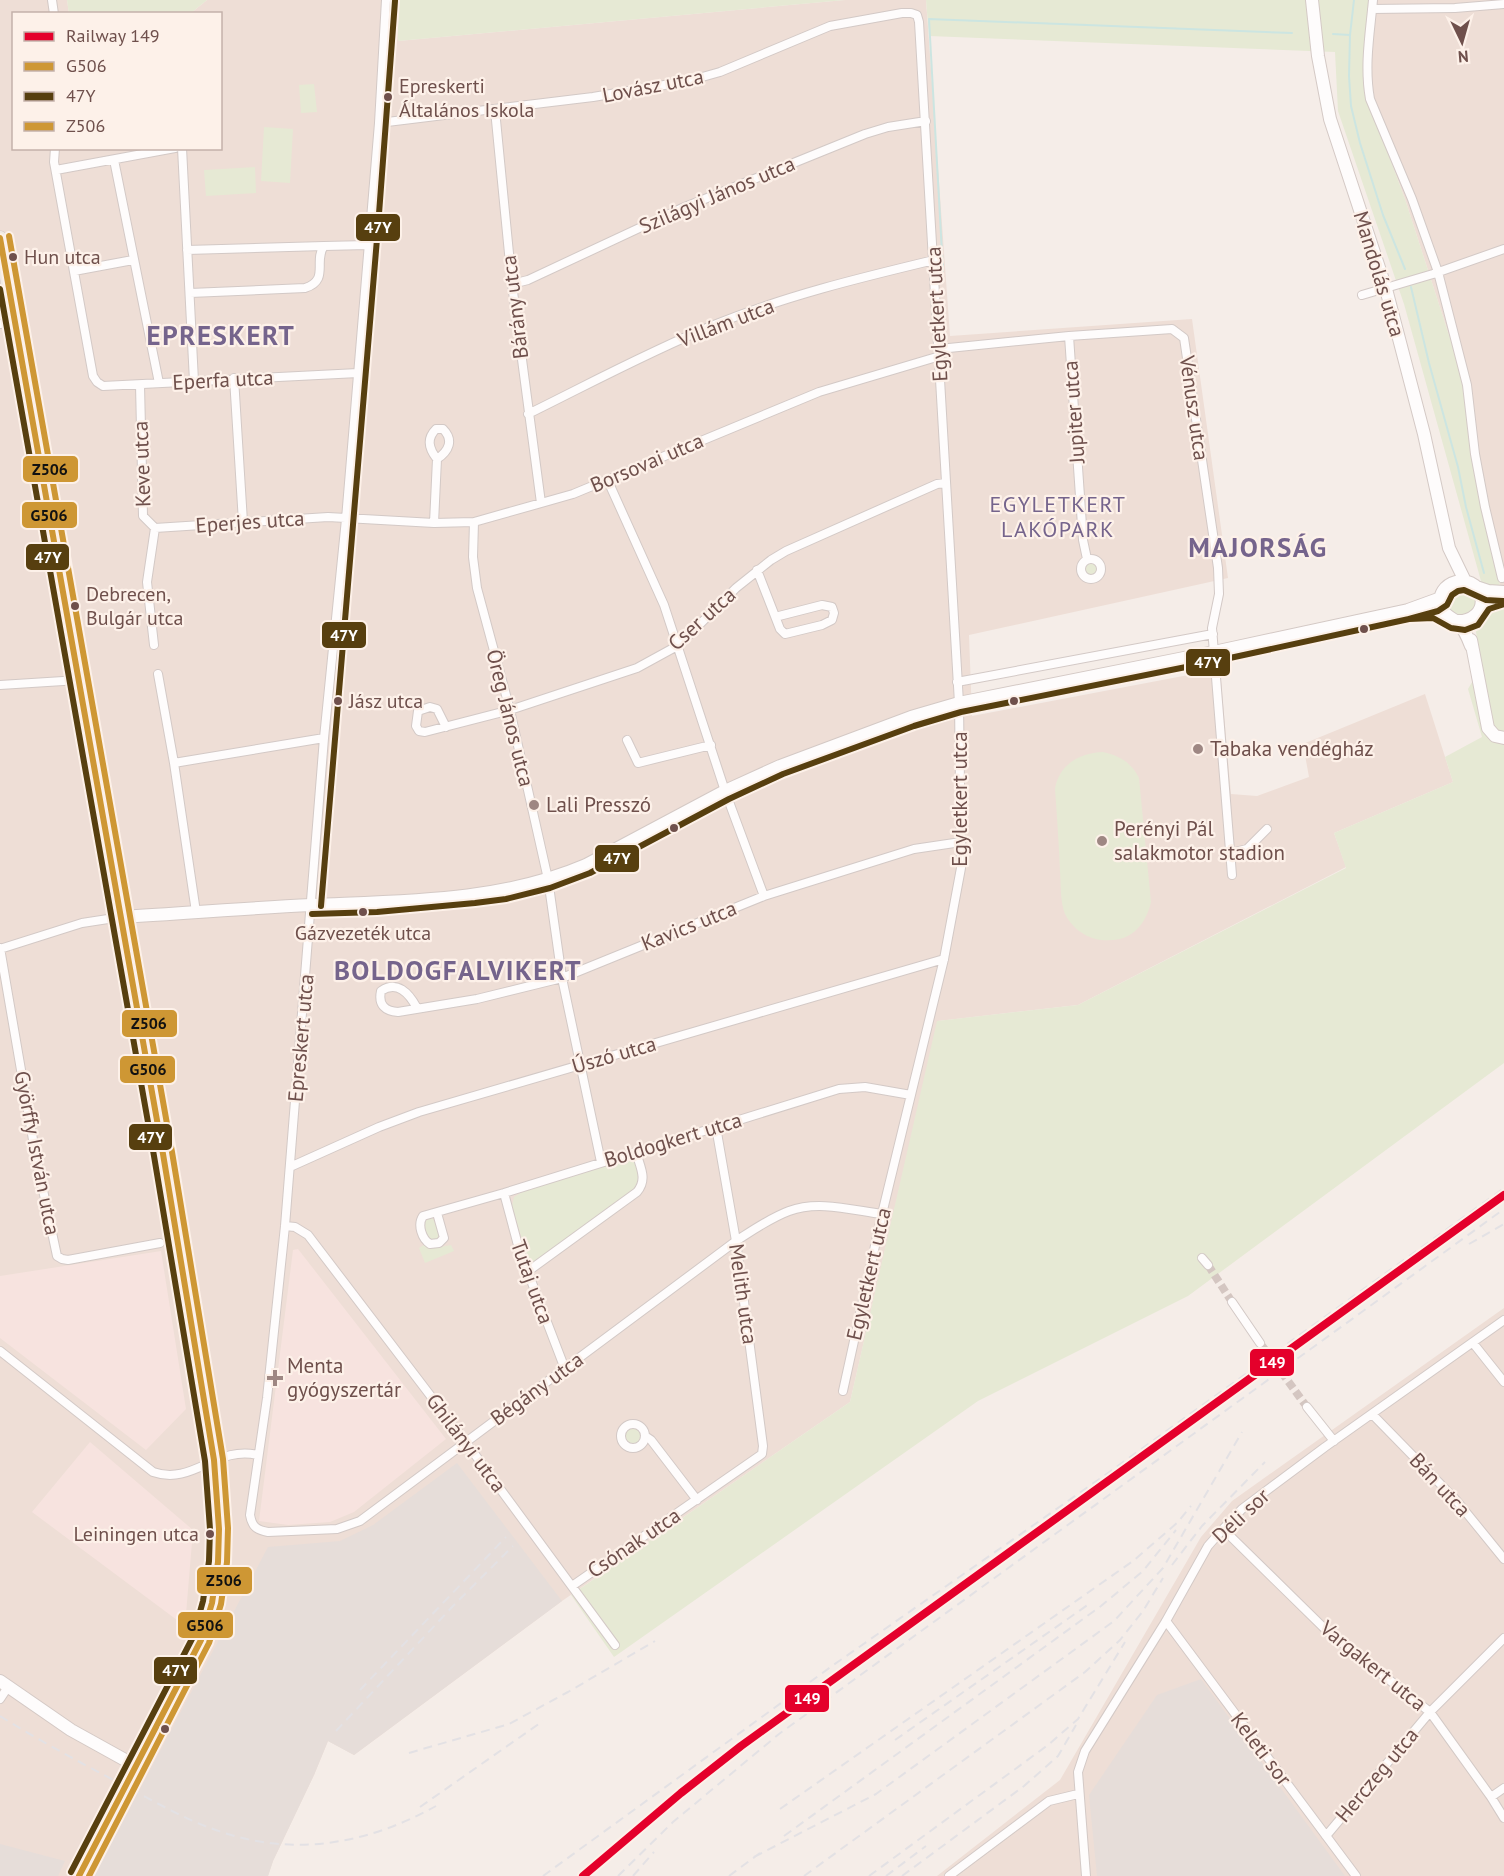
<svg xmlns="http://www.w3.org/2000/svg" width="1504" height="1876" viewBox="0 0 1504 1876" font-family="'PT Sans',sans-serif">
	<rect width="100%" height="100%" fill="#f5ede8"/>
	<path fill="#eeded6" d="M 0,0 L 67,0 L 69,13 L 14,14 L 14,148 L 220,148 L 220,14 L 191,13 L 207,0 L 390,0 L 396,2 L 398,41 L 845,0 L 926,0 L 950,336 L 1192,319 L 1228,578 L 969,635 L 972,716 L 1220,669 L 1231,794 L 1257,796 L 1309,777 L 1303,744 L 1425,694 L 1453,782 L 1334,833 L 1346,867 L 1078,1005 L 938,1021 L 850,1402 L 562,1601 L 354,1755 L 328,1741 L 314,1775 L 273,1861 L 268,1876 L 0,1876 Z
		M 1372,0 L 1504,0 L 1504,601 L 1489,543 L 1470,438 L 1466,388 L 1405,199 L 1365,91 Z
		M 1504,1308 L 1504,1876 L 937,1876 L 1060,1780 L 1201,1537 L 1232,1501 Z"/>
	<path fill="#f7e3df" d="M 298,1249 L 446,1439 L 354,1512 L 330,1522 L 288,1525 L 259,1521 L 293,1250 Z
		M 161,1251 L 186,1409 L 146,1450 L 0,1338 L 0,1276 Z
		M 90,1442 L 193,1530 L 185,1626 L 32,1512 Z"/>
	<path fill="#e6ddd9" d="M 457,1463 L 562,1601 L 354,1755 L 328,1741 L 314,1775 L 273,1861 L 268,1876 L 94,1876 L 268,1547 L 340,1541 L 373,1525 Z
		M 1201,1679 L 1345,1876 L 1097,1876 L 1089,1795 L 1157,1695 Z
		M 0,1844 L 65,1861 L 58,1876 L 0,1876 Z"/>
	<path fill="#e6e9d4" d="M 67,0 L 207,0 L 191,13 L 69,14 Z
		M 390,0 L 845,0 L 398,41 L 396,2 Z
		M 926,0 L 1372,0 L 1365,91 L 1405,199 L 1466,388 L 1470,438 L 1489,543 L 1504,601 L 1504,1063 L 1188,1296 L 978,1401 L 614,1657 L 571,1595 L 850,1402 L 937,1021 L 1078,1005 L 1346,868 L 1334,833 L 1453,782 L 1445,757 L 1482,737 L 1468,689 L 1482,665 L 1472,610 C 1464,615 1459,616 1450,611 L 1446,599 C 1453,584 1467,586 1481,581 L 1404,304 L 1338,111 L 1335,52 L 929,36 Z
		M 314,84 L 317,112 L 301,113 L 299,85 Z
		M 264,127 L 293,129 L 290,183 L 261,181 Z
		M 255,167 L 256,193 L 206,196 L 204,170 Z
		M1084 569a7 7 0 1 1 14 0a7 7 0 1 1-14 0Z
		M 1103,752 C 1120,756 1131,762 1139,778 L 1151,902 C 1147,919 1138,934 1120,939 C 1097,944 1076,935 1065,914 C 1060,902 1061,885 1060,872 C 1059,845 1057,817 1055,789 C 1059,764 1080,753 1103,752 Z
		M 627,1158 L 635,1160 L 641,1175 L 635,1190 L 531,1265 L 529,1263 L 512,1206 L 514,1197 L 522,1192 Z
		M 432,1217 L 439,1231 L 438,1239 L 433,1240 C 426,1238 421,1227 426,1220 Z
		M 425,1244 L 434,1248 L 451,1245 L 454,1251 L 425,1263 L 419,1248 Z
		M625 1436a8 8 0 1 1 16 0a8 8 0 1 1-16 0Z"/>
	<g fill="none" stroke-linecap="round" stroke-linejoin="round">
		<path stroke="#cce5e1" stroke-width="2" d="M 1333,34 L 1350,35 L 1354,0
			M 1350,35 L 1349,76 L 1351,106 L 1360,143 L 1383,215 L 1405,269
			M 943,271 L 929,19 L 1292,33
			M 1411,287 L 1429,363 L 1458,467 L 1466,507 L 1484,573"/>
		<path stroke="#d4c6c1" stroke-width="8" stroke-dasharray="8 4" stroke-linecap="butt" d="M 1208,1265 L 1232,1302
			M 1260,1343 L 1307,1407"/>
		<defs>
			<path id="street" d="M 52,0 L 54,14
				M 386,0 L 379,123 L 346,519 L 324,738 L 285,1226 L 267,1398 L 250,1515 C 252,1527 257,1530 268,1532 L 337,1529 L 360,1521 L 736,1241 C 753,1230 770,1218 789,1211 C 818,1200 852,1210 882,1214
				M 1373,0 C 1370,33 1364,66 1370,99 L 1412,199 L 1438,272 L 1467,385 L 1475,454 L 1485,507 L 1502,578
				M 1372,9 L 1455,8 L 1504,4
				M 495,110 L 512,284 L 541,503
				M 379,123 L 593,97 L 688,81 L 720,72 L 830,26 L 902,13 L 911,13 L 917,15 L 919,22 L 959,703 L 961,868 L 944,959 L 882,1214 L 843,1391
				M 55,148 L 54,162 L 93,376 L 97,382 L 103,386 L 358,373
				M 182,148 L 194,381
				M 114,160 L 159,383
				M 56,170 L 175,148
				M 187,250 L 324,246
				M 74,271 L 133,260
				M 512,284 L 528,280 L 680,209 L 865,134 L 888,127 L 926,121
				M 190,293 L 305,288 C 330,280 313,261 324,246 L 368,245
				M 1362,295 L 1433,274 L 1504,249
				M 0,324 L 15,321
				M 1069,336 L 1083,540 L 1087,559
				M 939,349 L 1069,336 L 1172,329 L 1184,338 L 1218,568 L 1219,594 L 1212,628 L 1232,875
				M 234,378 L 243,522
				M 140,385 L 143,516 L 155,528 L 147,582 L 154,645
				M 528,414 C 589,384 650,351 714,325 C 785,296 859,278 934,260
				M 608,481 L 664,605 L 725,791 L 764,896
				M 474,522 L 473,557 L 477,588 L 510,710 L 548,879 L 562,978 L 601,1162
				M 434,523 L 437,459 C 429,449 426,439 436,429 L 443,429 C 454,440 449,451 437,459
				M 155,528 L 328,517 L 434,523 L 474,522 L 573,494 L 819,392 L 940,356
				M1081 569a10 10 0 1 1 20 0a10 10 0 1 1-20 0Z
				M 757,570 L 780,629 L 785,634 L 822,625 L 832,620 L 834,613 L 832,607 L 822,605 L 779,616
				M 158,674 L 174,763 L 196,912
				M 957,682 L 1213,634
				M 0,685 L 79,680
				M 446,727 L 437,709 L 430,707 L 418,711 L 416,726 L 419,731 L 425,732 L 510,710 L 637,668 L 679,645 L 736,588 L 771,560 L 786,551 L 937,484 L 946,483
				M 627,740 L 638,763 L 711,745
				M 174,763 L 324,738
				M 1231,853 L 1247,849 L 1267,829
				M 0,948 L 36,1157 L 57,1256 L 62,1259 L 68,1260 L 160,1243
				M 0,949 L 82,923 L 121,917
				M 417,1008 C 409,993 397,980 381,991 C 378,1005 385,1011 398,1012 L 477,999 L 562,978 L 764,896 L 914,849 L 961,842
				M 290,1167 L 379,1127 L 419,1112 L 944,959
				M 504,1193 L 519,1249 L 565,1369
				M 437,1213 L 444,1238 L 439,1243 L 430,1244 C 422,1239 417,1225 423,1216 L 504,1193 L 839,1089 L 865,1087 L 911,1095
				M 285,1226 L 295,1227 L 308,1235 L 465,1441 L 615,1645
				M 1202,1258 L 1208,1265
				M 527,1272 L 637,1192 C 648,1179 640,1167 636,1152
				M 1232,1302 L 1260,1343
				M 1473,1343 L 1504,1382
				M 0,1351 L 153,1472 C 193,1486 216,1445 258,1455
				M 1307,1407 L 1334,1441
				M 1372,1414 L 1456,1500 L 1504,1559
				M621 1436a12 12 0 1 1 24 0a12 12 0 1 1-24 0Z
				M 645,1436 L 651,1440 L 697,1500
				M 1223,1529 L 1327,1631 L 1430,1712 L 1491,1797 L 1504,1818
				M 572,1586 L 762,1454 L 763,1446 L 736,1241 L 716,1127
				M 1166,1621 L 1356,1876
				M 0,1699 L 8,1687
				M 1491,1797 L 1504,1788
				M 1326,1836 L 1430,1712 L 1504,1638
				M 949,1876 L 1049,1801 L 1078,1794
				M 1086,1876 L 1078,1772 L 1085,1751 L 1166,1621 L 1208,1546 L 1223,1529 L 1242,1509 L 1325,1447 L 1504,1320"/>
			<path id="secondary" d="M 1312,0 L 1318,56 L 1330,119 L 1386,289 L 1424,434 L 1449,548 L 1465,581
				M 1476,587 L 1488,591 L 1504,592
				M 1456,621 C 1471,622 1485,612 1481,596 C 1474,570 1434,581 1441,607 C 1444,616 1451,617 1457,622 C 1464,628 1468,638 1471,646
				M 1471,640 L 1488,728 L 1495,736 L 1504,738
				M 121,917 C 185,913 249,908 312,905 C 404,901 500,902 586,865 L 725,791 L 780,766 L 911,717 L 959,703 L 1214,652 L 1408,610 L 1441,598
				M 0,1681 L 71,1730 L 136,1766"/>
			<path id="primary" d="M 0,238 L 163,1154 L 214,1460 L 219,1529 L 218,1562 L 212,1603 L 201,1640 L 79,1876"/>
		</defs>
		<use href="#street" stroke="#d3c9c6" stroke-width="10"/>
		<use href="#secondary" stroke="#d4c9c5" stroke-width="14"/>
		<use href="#primary" stroke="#d3c8c6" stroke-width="15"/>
		<use href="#street" stroke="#fefcfc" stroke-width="8"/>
		<use href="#secondary" stroke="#fefcfc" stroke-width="12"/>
		<use href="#primary" stroke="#f0eae5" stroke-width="14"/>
		<path stroke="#e3e1e4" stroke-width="2" stroke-dasharray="9 6" stroke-linecap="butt" d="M 1469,1244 L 1504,1224
			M 1172,1565 L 1202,1526 L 1265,1462
			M 360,1690 L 506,1537
			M 0,1716 C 40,1741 81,1763 123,1785 C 152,1800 182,1818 213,1829 C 290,1858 366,1845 436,1806
			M 336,1731 L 453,1606 L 513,1546
			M 895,1740 L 1089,1604
			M 409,1753 L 509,1724 L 568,1692 L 655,1641
			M 420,1807 L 543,1721
			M 780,1809 L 1133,1561 L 1177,1523 L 1191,1506
			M 784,1836 L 1101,1606 L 1143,1571 L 1176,1530
			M 754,1857 L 876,1794 L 1114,1621 L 1163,1568 L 1242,1432
			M 543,1876 L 832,1666 L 1108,1473 L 1504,1188
			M 618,1876 L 673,1822 L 779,1734 L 1504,1209
			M 633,1876 L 654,1852
			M 729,1876 L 760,1853
			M 804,1876 L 1085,1672 L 1120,1640 L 1143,1611 L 1163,1578
			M 869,1876 L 1048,1745 L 1078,1719 L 1125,1642
			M 886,1876 L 926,1846
			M 902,1876 L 1024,1786 L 1058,1756 L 1076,1725"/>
		<defs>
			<path id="bus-1" d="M 0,238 L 163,1154 L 214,1460 L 219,1529 L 218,1562 L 212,1603 L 201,1640 L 79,1876"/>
			<path id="bus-2" d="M 0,289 L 154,1156 L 205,1461 L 210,1529 L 209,1561 L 203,1601 L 193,1637 L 71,1872
				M 1409,619 L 1438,611 L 1447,605 L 1452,595 L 1458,591 L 1464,590 L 1486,600 L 1503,601
				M 321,906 L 378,227 L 395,1
				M 312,914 L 377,912 L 475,903 L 506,899 L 550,888 L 590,873 L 729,799 L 783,774 L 914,726 L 961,712 L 1216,661 L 1409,619 L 1433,618 L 1451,628 L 1465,630 L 1478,625 L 1489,609 L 1504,604"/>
			<path id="bus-3" d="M 9,236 L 172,1152 L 223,1459 L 228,1528 L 227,1562 L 221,1604 L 209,1643 L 89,1876"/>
		</defs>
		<use href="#bus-1" stroke="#fdf1e9" stroke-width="10"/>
		<use href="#bus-2" stroke="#fdf1e9" stroke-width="10"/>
		<use href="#bus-3" stroke="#fdf1e9" stroke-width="10"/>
		<use href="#bus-1" stroke="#ce9734" stroke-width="6"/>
		<use href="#bus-2" stroke="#573f0f" stroke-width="6"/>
		<use href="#bus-3" stroke="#ce9734" stroke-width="6"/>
		<defs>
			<path id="rail-1" d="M 583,1876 L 681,1793 L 741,1746 L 1504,1195"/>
		</defs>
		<use href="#rail-1" stroke="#fdf1e9" stroke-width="12"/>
		<use href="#rail-1" stroke="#e4002b" stroke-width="8"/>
	</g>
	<g fill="#6f504c" stroke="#fdf1e9" stroke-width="2">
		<circle cx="388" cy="97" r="5"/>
		<circle cx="13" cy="257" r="5"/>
		<circle cx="75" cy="606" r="5"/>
		<circle cx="1364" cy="629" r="5"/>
		<circle cx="338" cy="701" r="5"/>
		<circle cx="1014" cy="701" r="5"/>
		<circle cx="674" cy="828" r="5"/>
		<circle cx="363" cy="912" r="5"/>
		<circle cx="210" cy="1534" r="5"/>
		<circle cx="165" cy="1729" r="5"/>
	</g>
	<g fill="#9e8783" stroke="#fdf1e9" stroke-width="2">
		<circle cx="1198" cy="749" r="6"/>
		<circle cx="534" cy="805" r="6"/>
		<circle cx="1102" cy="841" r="6"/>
		<path d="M272 1369h6v6h6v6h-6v6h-6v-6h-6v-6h6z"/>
	</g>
	<g text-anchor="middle" stroke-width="4.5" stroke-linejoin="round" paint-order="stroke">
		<g font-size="20" fill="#6f504c" stroke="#fdf1e9" text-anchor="start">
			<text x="399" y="93">Epreskerti<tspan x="399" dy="24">Általános Iskola</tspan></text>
			<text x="24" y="264">Hun utca</text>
			<text x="86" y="601">Debrecen,<tspan x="86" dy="24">Bulgár utca</tspan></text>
			<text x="349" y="708">Jász utca</text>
			<text x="363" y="940" text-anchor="middle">Gázvezeték utca</text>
			<text x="199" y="1541" text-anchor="end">Leiningen utca</text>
		</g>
		<g font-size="21" fill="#6f504c" stroke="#fdf1e9">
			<text transform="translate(653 86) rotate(-11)" y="7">Lovász utca</text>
			<text transform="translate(717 195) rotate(-23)" y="7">Szilágyi János utca</text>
			<text transform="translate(1379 274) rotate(73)" y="7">Mandolás utca</text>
			<text transform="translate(515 307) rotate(-97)" y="7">Bárány utca</text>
			<text transform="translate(937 314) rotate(-93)" y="7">Egyletkert utca</text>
			<text transform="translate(726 323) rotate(-21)" y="7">Villám utca</text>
			<text transform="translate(223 380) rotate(-3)" y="7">Eperfa utca</text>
			<text transform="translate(1194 408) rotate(82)" y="7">Vénusz utca</text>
			<text transform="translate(1074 412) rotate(-94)" y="7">Jupiter utca</text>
			<text transform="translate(647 463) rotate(-23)" y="7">Borsovai utca</text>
			<text transform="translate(142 464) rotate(-92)" y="7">Keve utca</text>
			<text transform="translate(250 522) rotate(-4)" y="7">Eperjes utca</text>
			<text transform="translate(702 619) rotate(-42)" y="7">Cser utca</text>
			<text transform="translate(510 718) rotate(76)" y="7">Öreg János utca</text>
			<text transform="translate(960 799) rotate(-90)" y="7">Egyletkert utca</text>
			<text transform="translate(689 926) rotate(-22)" y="7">Kavics utca</text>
			<text transform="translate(301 1038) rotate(-85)" y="7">Epreskert utca</text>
			<text transform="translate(614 1055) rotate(-16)" y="7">Úszó utca</text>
			<text transform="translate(673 1140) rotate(-17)" y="7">Boldogkert utca</text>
			<text transform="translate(37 1153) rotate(79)" y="7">Györffy István utca</text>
			<text transform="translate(869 1274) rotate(-77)" y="7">Egyletkert utca</text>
			<text transform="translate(532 1282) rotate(70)" y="7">Tutaj utca</text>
			<text transform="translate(743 1294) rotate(82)" y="7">Melith utca</text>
			<text transform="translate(537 1389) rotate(-36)" y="7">Bégány utca</text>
			<text transform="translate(466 1443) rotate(53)" y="7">Ghilányi utca</text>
			<text transform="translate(1440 1485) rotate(47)" y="7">Bán utca</text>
			<text transform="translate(1241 1516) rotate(-43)" y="7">Déli sor</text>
			<text transform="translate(634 1543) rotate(-34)" y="7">Csónak utca</text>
			<text transform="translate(1373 1666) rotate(39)" y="7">Vargakert utca</text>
			<text transform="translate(1261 1749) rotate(53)" y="7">Keleti sor</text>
			<text transform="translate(1377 1775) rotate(-50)" y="7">Herczeg utca</text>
		</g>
		<g font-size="21" fill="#6f504c" stroke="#fdf1e9" text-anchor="start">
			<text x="1210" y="756">Tabaka vendégház</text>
			<text x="546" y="812">Lali Presszó</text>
			<text x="1114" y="836">Perényi Pál<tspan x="1114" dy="24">salakmotor stadion</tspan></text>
			<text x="287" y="1373">Menta<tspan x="287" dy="24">gyógyszertár</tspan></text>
		</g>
		<g font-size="22" letter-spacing="1.5" fill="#75648c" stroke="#fdf1e9">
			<text x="1058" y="512">EGYLETKERT<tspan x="1058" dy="25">LAKÓPARK</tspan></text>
		</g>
		<g font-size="27" font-weight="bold" letter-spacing="1.5" fill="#75648c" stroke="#fdf1e9">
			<text x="221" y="345">EPRESKERT</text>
			<text x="1258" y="557">MAJORSÁG</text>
			<text x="458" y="980">BOLDOGFALVIKERT</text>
		</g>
	</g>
	<g stroke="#fdf1e9" stroke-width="2">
		<rect x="355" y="213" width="46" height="29" rx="6" fill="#573f0f"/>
		<rect x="22" y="455" width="57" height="28" rx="6" fill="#ce9734"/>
		<rect x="21" y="501" width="57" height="28" rx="6" fill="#ce9734"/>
		<rect x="25" y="543" width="45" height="28" rx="6" fill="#573f0f"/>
		<rect x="321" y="621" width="46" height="28" rx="6" fill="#573f0f"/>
		<rect x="1185" y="648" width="46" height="29" rx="6" fill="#573f0f"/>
		<rect x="594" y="844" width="46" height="29" rx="6" fill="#573f0f"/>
		<rect x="121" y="1009" width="57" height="29" rx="6" fill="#ce9734"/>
		<rect x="119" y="1055" width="57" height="29" rx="6" fill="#ce9734"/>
		<rect x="128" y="1123" width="45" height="28" rx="6" fill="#573f0f"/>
		<rect x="1249" y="1348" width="46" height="29" rx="6" fill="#e4002b"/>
		<rect x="196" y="1566" width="57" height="29" rx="6" fill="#ce9734"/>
		<rect x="177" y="1611" width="57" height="28" rx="6" fill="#ce9734"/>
		<rect x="153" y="1656" width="45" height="29" rx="6" fill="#573f0f"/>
		<rect x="784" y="1684" width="46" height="29" rx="6" fill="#e4002b"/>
	</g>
	<g font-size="16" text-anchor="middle" font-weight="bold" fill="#fff">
		<text x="378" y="233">47Y</text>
		<text x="48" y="563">47Y</text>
		<text x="344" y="641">47Y</text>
		<text x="1208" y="668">47Y</text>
		<text x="617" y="864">47Y</text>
		<text x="151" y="1143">47Y</text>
		<text x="1272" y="1368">149</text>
		<text x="176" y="1676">47Y</text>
		<text x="807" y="1704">149</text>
	</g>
	<g font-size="16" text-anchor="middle" font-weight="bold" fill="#111">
		<text x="50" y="475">Z506</text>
		<text x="49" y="521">G506</text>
		<text x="149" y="1029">Z506</text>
		<text x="148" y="1075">G506</text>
		<text x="224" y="1586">Z506</text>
		<text x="205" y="1631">G506</text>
	</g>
	<rect x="12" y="12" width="210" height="138" fill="#fdf1e9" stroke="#c4b1aa" stroke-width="1.5"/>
	<rect x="24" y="32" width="30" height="9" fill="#e4002b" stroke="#c4b1aa" stroke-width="1.5"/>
	<text x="66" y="42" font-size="18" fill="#6f504c">Railway 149</text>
	<rect x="24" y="62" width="30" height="9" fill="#ce9734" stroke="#c4b1aa" stroke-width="1.5"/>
	<text x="66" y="72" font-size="18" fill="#6f504c">G506</text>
	<rect x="24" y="92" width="30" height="9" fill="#573f0f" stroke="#c4b1aa" stroke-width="1.5"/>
	<text x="66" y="102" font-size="18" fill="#6f504c">47Y</text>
	<rect x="24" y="122" width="30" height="9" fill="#ce9734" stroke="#c4b1aa" stroke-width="1.5"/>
	<text x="66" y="132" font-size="18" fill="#6f504c">Z506</text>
	<g transform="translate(1462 42) rotate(175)" stroke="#fdf1e9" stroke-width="4.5" paint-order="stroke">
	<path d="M0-4.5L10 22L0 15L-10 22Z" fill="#6f504c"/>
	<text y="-9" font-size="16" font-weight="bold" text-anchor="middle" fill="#6f504c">N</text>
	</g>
</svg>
